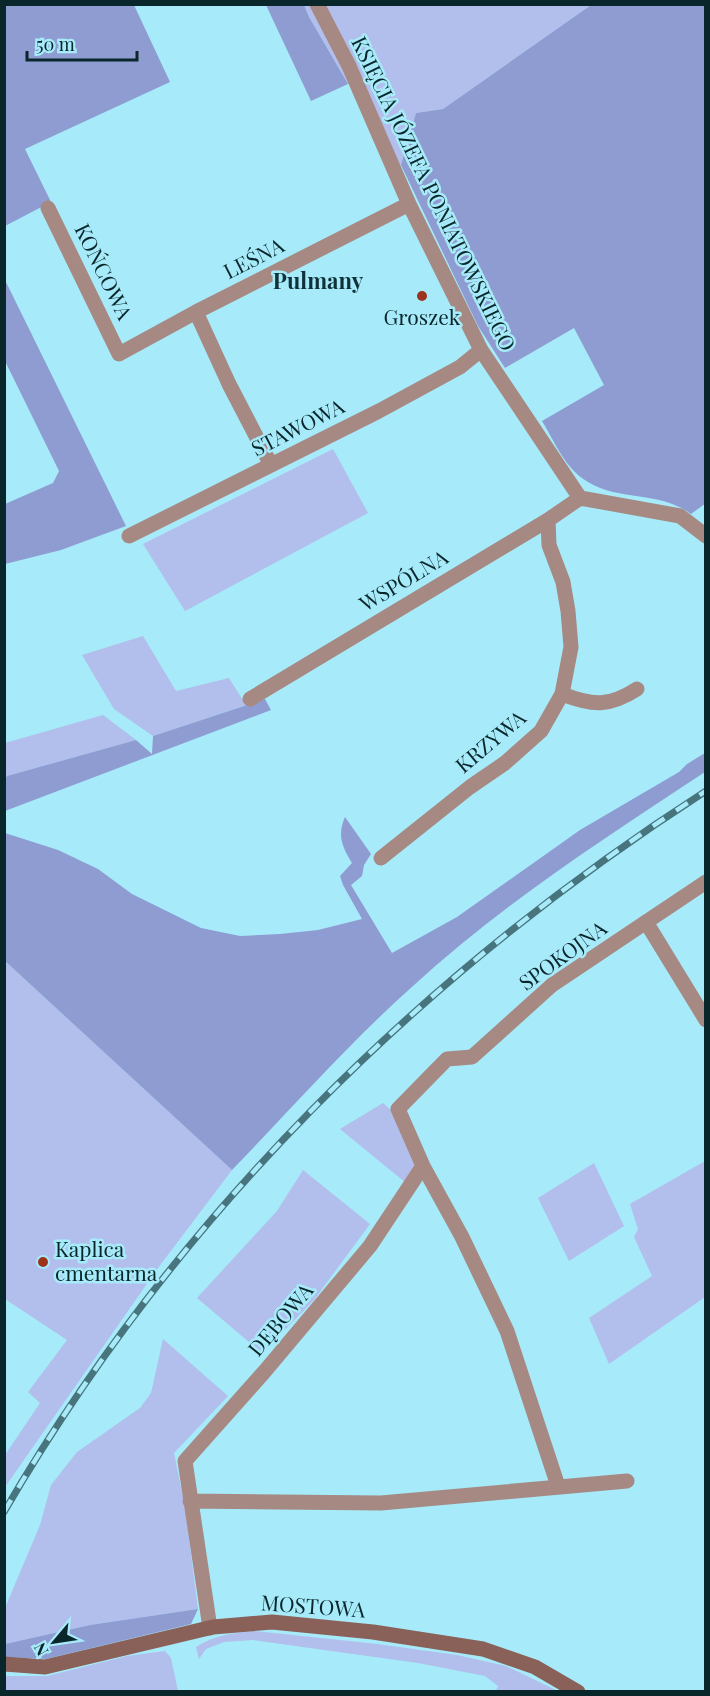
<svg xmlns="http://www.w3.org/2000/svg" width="710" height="1696" viewBox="0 0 710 1696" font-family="'Playfair Display',serif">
	<rect width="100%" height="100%" fill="#a7eaf9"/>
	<path fill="#b2beec" d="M 304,5 L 313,5 L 353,83 L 348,84 L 309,17 Z
		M 323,5 L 591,5 L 443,109 L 416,113 L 401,165 L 397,168 Z
		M 333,449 L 368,513 L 185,611 L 143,544 Z
		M 143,636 L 176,691 L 229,678 L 246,705 L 153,736 L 114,709 L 82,655 Z
		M 103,715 L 136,740 L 7,776 L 5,780 L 5,743 Z
		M 5,961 L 232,1170 L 158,1268 L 5,1487 L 5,1455 L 40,1403 L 28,1392 L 67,1340 L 5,1299 Z
		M 383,1103 L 394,1113 L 419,1165 L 406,1183 L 340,1129 Z
		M 705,1161 L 705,1297 L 609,1364 L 589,1318 L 652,1276 L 634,1237 L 638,1229 L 630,1204 Z
		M 594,1163 L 624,1226 L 569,1261 L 538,1198 Z
		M 303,1170 L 370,1224 L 314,1300 L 262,1353 L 197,1298 L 277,1211 Z
		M 163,1339 L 228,1396 L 174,1453 L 185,1507 L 198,1609 L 90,1625 L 5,1644 L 5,1608 L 40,1525 L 51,1485 L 77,1452 L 140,1408 L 151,1393 Z
		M 255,1631 L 377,1644 L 457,1655 L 506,1666 L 558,1691 L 496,1691 L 498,1686 L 485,1676 L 418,1663 L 253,1640 L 224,1642 L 206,1649 L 199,1659 L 196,1647 C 214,1635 233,1633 255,1631 Z
		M 165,1651 L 171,1658 L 178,1691 L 5,1691 L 5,1676 L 47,1676 L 127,1656 Z"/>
	<path fill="#8e9cd2" d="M 5,5 L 134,5 L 170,82 L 25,149 L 51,202 L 5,226 Z
		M 266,5 L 304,5 L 309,17 L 348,84 L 311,101 Z
		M 591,5 L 705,5 L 706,503 L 691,514 C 657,489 615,503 582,478 C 564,465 553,439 542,421 L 604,385 L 574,328 L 505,368 L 478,326 L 401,165 L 416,113 L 443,109 Z
		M 4,278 L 126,526 L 61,550 L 5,564 L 5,504 L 53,483 L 59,471 L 5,361 Z
		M 265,699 L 271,710 L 5,811 L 5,780 L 7,776 L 136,740 L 152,754 L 153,736 Z
		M 705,753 L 705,772 C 605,838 502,904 413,986 C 349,1043 292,1108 232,1170 L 5,961 L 5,833 L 58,850 L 98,869 L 132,894 L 201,928 L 240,936 L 280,934 L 318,930 L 362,919 L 343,885 L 340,876 L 352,863 C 342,847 337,835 345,817 L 371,854 L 364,865 L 362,876 L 351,885 L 392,953 L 457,917 L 580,830 L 679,772 L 687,764 Z
		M 198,1609 L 191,1624 L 46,1659 L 5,1657 L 5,1644 L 90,1625 Z"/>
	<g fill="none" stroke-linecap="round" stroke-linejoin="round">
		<path stroke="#a68983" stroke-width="15" d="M 317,4 L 349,66 L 409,204 L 481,350 L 580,498 L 680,516 L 706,536
			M 48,208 L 119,354 L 196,312 L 409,204
			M 196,312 L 229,384 L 271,465
			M 129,536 L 379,411 L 460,367 L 481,350
			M 562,694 C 593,706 609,707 637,689
			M 250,699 L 548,520 L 580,498
			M 381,858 L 470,787 L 505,763 L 541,731 L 562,694 L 571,647 L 568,611 L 563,582 L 549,545 L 548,520
			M 646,922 L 706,1020
			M 558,1486 L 507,1331 L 462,1237 L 423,1166 L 398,1109 L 447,1059 L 472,1057 L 552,985 L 706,882
			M 190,1501 L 381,1503 L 627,1481
			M 210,1628 L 185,1461 L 265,1371 L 370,1246 L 423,1166"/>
		<path stroke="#8a6158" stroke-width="15" d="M 4,1664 L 45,1667 L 213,1627 L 272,1622 L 373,1632 L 483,1649 L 535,1667 L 578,1692"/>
		<defs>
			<path id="rail" d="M 4,1512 C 175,1217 420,975 706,791"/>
		</defs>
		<use href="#rail" stroke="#48747d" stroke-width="7"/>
		<use href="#rail" stroke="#a7eaf9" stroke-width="4.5" stroke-dasharray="14" stroke-linecap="butt"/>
	</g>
	<g fill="#9c331d" stroke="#a7eaf9" stroke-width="2">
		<circle cx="422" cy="296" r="6"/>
		<circle cx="43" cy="1262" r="6"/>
	</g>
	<g text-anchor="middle" stroke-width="5" stroke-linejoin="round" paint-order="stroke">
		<g font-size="21" fill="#09262b" stroke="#a7eaf9">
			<text transform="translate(433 194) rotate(64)" y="7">KSIĘCIA JÓZEFA PONIATOWSKIEGO</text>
			<text transform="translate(254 259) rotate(-27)" y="7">LEŚNA</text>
			<text transform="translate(103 272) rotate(64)" y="7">KOŃCOWA</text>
			<text transform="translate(298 428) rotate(-27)" y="7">STAWOWA</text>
			<text transform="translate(404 581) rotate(-31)" y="7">WSPÓLNA</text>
			<text transform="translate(491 742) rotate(-40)" y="7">KRZYWA</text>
			<text transform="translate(563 956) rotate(-36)" y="7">SPOKOJNA</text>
			<text transform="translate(281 1320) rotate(-50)" y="7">DĘBOWA</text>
			<text transform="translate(313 1607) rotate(4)" y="7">MOSTOWA</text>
		</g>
		<g font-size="21" fill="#09262b" stroke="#a7eaf9">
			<text x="422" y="325">Groszek</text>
			<text x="55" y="1257" text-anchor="start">Kaplica<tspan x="55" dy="24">cmentarna</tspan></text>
		</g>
		<g font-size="22" font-weight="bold" fill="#0f3239" stroke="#a7eaf9">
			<text x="318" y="289">Pulmany</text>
		</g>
	</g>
	<rect width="710" height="1696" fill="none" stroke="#09262b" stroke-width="12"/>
	<g transform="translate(54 1642) rotate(241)" stroke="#a7eaf9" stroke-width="4.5" paint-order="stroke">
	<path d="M0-4.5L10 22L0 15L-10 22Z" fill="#09262b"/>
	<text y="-9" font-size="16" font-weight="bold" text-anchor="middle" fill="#09262b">N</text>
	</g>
	<path d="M27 51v9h110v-9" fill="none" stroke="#09262b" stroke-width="3"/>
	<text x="36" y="51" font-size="18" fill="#09262b" stroke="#a7eaf9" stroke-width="4.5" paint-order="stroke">50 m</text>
</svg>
